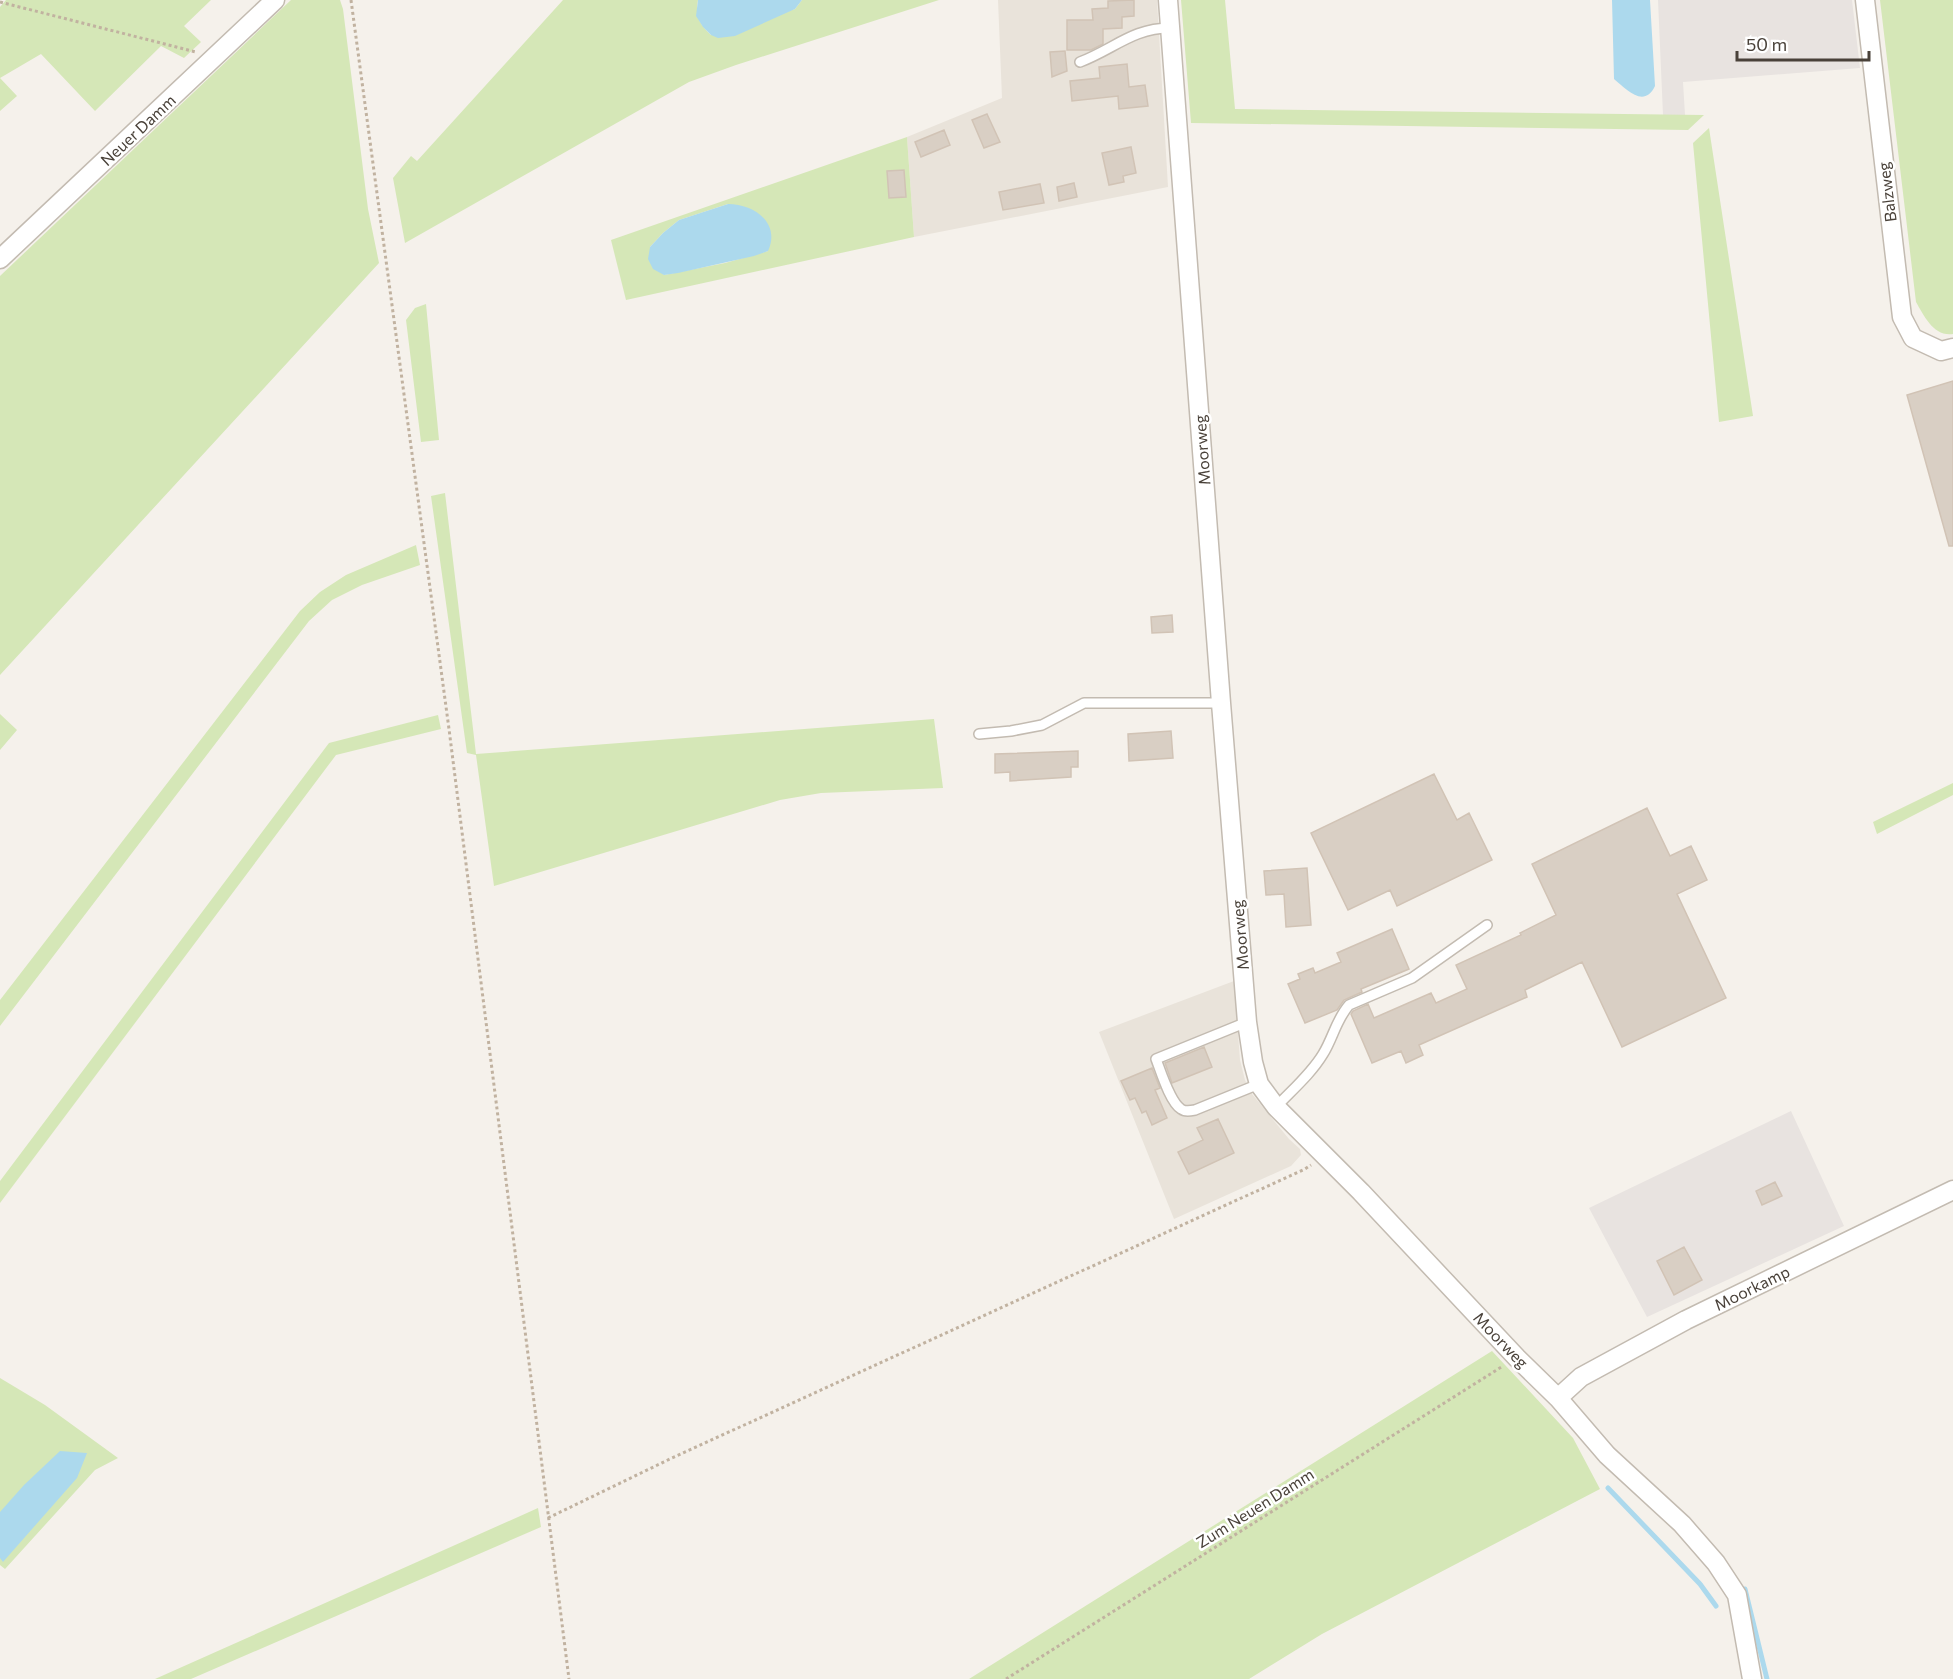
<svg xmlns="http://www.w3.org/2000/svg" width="1953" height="1679" viewBox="0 0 1953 1679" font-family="Commissioner,sans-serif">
	<rect width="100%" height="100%" fill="#f5f1eb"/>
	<path fill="#e9e3da" d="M 998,0 L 1157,0 L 1168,187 L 914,237 L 907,137 L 1002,98 Z
		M 1234,981 L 1240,1060 L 1245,1080 L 1252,1094 L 1289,1139 L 1300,1149 L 1301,1155 L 1291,1166 L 1174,1219 L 1099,1032 Z"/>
	<path fill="#e8e3e0" d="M 1658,0 L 1852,0 L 1860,68 L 1683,82 L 1685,115 L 1663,115 Z
		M 1791,1111 L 1844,1226 L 1647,1317 L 1589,1208 Z"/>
	<path fill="#d5e7b7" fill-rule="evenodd" d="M 6,0 L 211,0 L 184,26 L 201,42 L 184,58 L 161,46 L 95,111 L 41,54 L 0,78 L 17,96 L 0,111 L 0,7 Z
		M 291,0 L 340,0 L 343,9 L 368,209 L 379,263 L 0,675 L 0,276 Z
		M 563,0 L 698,0 C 695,17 699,23 711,35 L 795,9 L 802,0 L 939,0 L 736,65 L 689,82 L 405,243 L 393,178 L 411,156 L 417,161 Z
		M 1181,0 L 1225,0 L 1235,109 L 1704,115 L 1688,130 L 1191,123 Z
		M 1880,0 L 1953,0 L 1953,334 C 1934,337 1924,316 1916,302 Z
		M 1709,128 L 1753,416 L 1719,422 L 1693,143 Z
		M 907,137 L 914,237 L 626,300 L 611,240 ZM 728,204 L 768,251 L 725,263 L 664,275 L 650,247 L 663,233 L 679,220 Z
		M 426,304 L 439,440 L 421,442 L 406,320 L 415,308 Z
		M 445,493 L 476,754 L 934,719 L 943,788 L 821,793 L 780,800 L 494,886 L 476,755 L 467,753 L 431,496 Z
		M 416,545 L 420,565 L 362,585 L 332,600 L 309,621 L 0,1026 L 0,1000 L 300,611 L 320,592 L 346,575 Z
		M 0,714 L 17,730 L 0,750 Z
		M 438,715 L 441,729 L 336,755 L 0,1203 L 0,1181 L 329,743 Z
		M 1953,783 L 1953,795 L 1877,834 L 1873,822 Z
		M 1492,1351 L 1573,1438 L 1600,1489 L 1322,1634 L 1249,1679 L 969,1679 Z
		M 0,1378 L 45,1405 L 118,1458 L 95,1470 L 5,1569 L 0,1565 Z
		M 538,1508 L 541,1527 L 191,1679 L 155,1679 Z"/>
	<path fill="#acd9ed" d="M 698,0 L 802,0 L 795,9 L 735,36 L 718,38 L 711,35 L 703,27 L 696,16 Z
		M 1612,0 L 1650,0 L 1655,86 C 1644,109 1626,89 1614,79 Z
		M 728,204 C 754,204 781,223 768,251 L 754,256 L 678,273 L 664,275 L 653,269 L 648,259 L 650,247 L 663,233 L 679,220 Z
		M 60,1451 L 87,1453 L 77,1478 L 3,1562 L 0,1558 L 0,1512 L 24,1485 Z"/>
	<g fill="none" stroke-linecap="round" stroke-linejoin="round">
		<path stroke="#acd9ed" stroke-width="5" d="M 1608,1488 L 1700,1584 L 1716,1606
			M 1745,1589 L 1767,1679"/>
	</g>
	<path fill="#d9cfc4" stroke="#d1c3b5" stroke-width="1.5" d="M 1134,0 L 1134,16 L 1122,17 L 1122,28 L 1103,29 L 1103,44 L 1091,50 L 1067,50 L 1067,20 L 1093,20 L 1092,9 L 1108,8 L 1108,1 Z
		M 1065,51 L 1067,71 L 1052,77 L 1050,52 Z
		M 1127,64 L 1129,87 L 1145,85 L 1148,106 L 1119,109 L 1118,96 L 1072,101 L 1070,81 L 1100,78 L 1099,67 Z
		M 987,114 L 1000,142 L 984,148 L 972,120 Z
		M 944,130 L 950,145 L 921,157 L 915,142 Z
		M 1131,147 L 1136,173 L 1123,176 L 1124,182 L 1109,185 L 1102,153 Z
		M 904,170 L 906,197 L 889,198 L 887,171 Z
		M 1074,183 L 1077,197 L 1059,201 L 1057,187 Z
		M 1040,184 L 1044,203 L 1003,210 L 999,192 Z
		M 1953,381 L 1953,546 L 1949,546 L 1907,395 Z
		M 1172,615 L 1173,632 L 1152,633 L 1151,617 Z
		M 1171,731 L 1173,758 L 1129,761 L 1128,734 Z
		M 1078,751 L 1078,767 L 1071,767 L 1071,777 L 1010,781 L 1010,772 L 995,773 L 995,754 Z
		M 1434,774 L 1457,820 L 1469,813 L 1492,860 L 1397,906 L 1390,890 L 1348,910 L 1311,833 Z
		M 1647,808 L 1670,856 L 1691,846 L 1707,880 L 1677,894 L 1726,998 L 1622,1047 L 1582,962 L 1525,990 L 1527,997 L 1419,1045 L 1423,1055 L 1406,1063 L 1401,1051 L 1372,1063 L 1351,1014 L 1353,1011 L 1368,1004 L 1374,1018 L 1431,993 L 1436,1003 L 1467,989 L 1456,965 L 1521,935 L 1520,933 L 1556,915 L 1532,864 Z
		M 1307,868 L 1311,925 L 1286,927 L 1284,894 L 1266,895 L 1264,871 Z
		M 1392,929 L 1409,969 L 1361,989 L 1362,992 L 1344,1000 L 1337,1010 L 1305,1023 L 1288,984 L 1300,979 L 1298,974 L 1313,968 L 1315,973 L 1341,962 L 1337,953 Z
		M 1204,1047 L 1212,1067 L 1172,1083 L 1165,1063 Z
		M 1152,1068 L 1160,1088 L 1155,1090 L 1167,1118 L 1152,1125 L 1146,1111 L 1142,1113 L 1135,1098 L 1130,1100 L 1121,1081 Z
		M 1218,1119 L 1234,1153 L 1189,1174 L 1178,1152 L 1203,1140 L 1197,1128 Z
		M 1775,1182 L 1782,1196 L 1762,1205 L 1756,1191 Z
		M 1684,1247 L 1702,1280 L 1674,1295 L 1657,1261 Z"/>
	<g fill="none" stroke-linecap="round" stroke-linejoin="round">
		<defs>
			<path id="service" d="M 1080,62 C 1114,49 1133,28 1170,28
				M 979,734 L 1011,731 L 1042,725 L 1084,703 L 1221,703
				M 1247,1022 L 1156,1059 C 1161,1072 1170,1102 1181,1109 C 1185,1112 1190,1111 1195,1110 L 1259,1084
				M 1276,1107 C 1292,1090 1311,1074 1323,1054 C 1333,1038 1336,1020 1349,1005 L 1412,978 L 1487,925"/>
			<path id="minor" d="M 1168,0 L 1221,703 L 1247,1022 L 1253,1062 L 1259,1084 L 1276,1107 L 1361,1192 L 1517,1358 L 1558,1398 L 1607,1455 L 1682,1524 L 1716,1563 L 1737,1595 L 1752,1679
				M 1865,0 L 1902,317 L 1913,338 L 1941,351 L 1953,348
				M 0,259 L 275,0
				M 1558,1398 L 1581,1377 L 1686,1320 L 1953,1190"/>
		</defs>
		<use href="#service" stroke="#c3bbb1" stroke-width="12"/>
		<use href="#minor" stroke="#c3bbb1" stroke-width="21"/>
		<path stroke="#c1b2a0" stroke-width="3" stroke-dasharray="3 3" stroke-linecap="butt" d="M 351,0 L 449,729 L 569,1679
			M 0,2 L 196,52
			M 548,1518 L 672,1458 L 1305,1169 L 1311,1165
			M 1006,1679 L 1503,1366"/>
		<use href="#service" stroke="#fff" stroke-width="9"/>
		<use href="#minor" stroke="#fff" stroke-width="18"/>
	</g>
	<g text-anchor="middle" stroke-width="5" stroke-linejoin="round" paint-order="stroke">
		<g font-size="16" fill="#494139" stroke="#fff">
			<text transform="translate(138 130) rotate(-43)" y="6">Neuer Damm</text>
			<text transform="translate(1887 192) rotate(-97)" y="6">Balzweg</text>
			<text transform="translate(1202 450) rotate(-94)" y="6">Moorweg</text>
			<text transform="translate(1240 935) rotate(-95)" y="6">Moorweg</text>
			<text transform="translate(1752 1288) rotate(-26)" y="6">Moorkamp</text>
			<text transform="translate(1501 1340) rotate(46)" y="6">Moorweg</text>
			<text transform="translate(1255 1508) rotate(-32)" y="6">Zum Neuen Damm</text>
		</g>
	</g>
	<path d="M1737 51v9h132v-9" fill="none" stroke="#494139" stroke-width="3"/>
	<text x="1746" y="51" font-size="18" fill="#494139" stroke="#ffffff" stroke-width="4.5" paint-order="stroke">50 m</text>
</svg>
